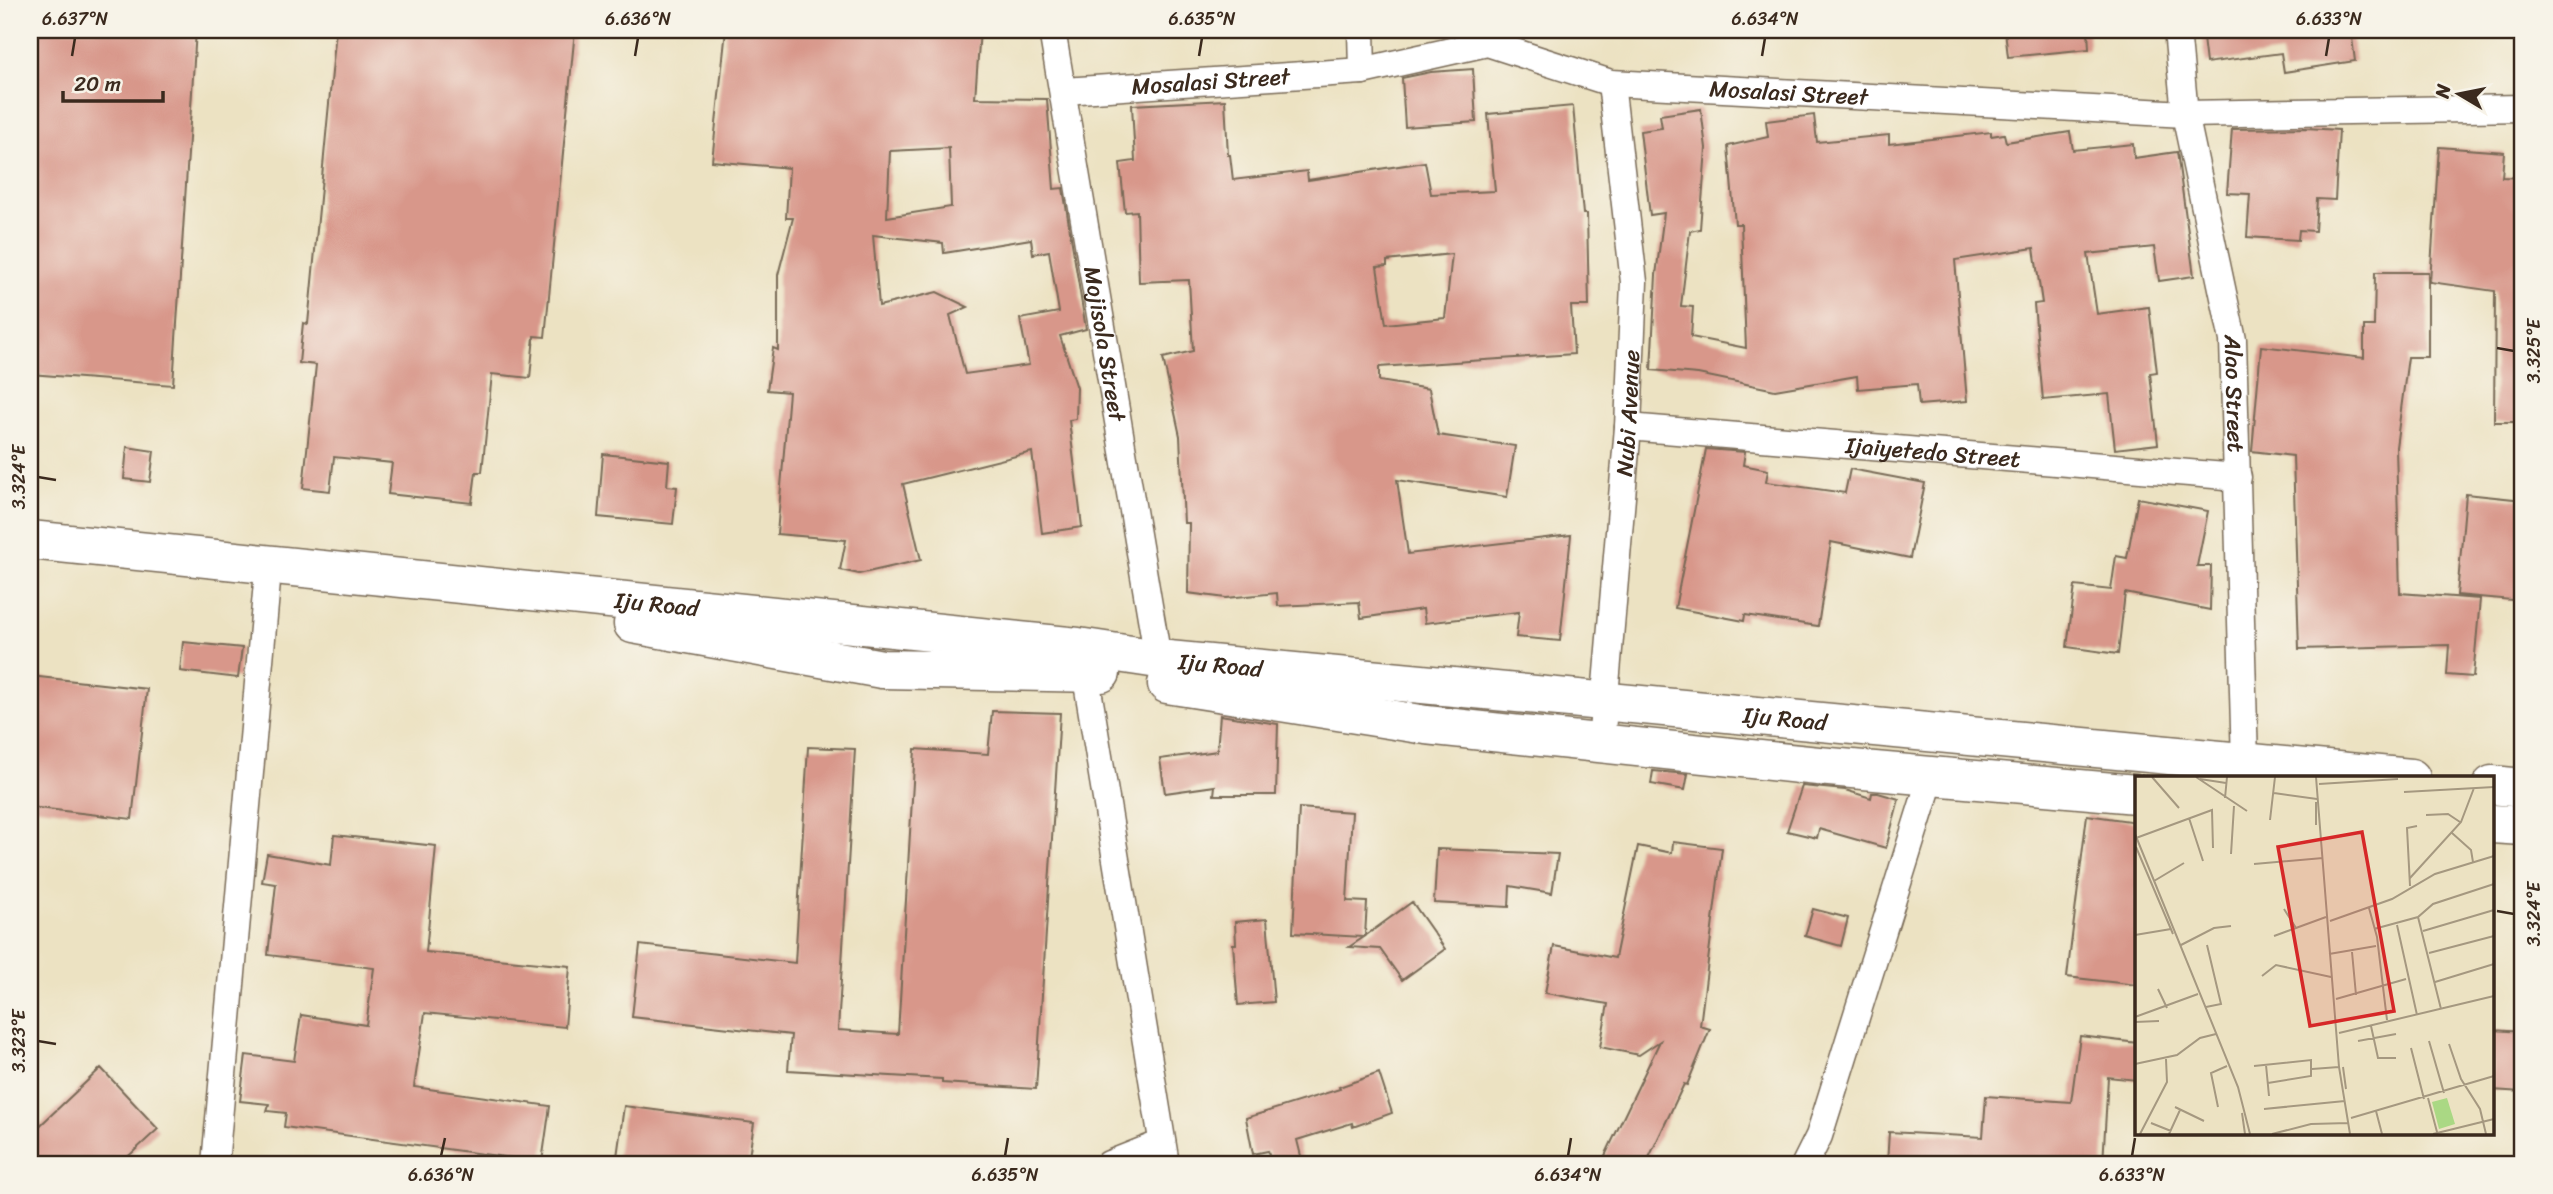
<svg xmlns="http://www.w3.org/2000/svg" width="2553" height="1194" viewBox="0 0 2553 1194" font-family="Sriracha,sans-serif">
	<rect width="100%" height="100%" fill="#f7f3e8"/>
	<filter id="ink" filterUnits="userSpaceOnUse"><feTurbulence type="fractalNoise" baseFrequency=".0143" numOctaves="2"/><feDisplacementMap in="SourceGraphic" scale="14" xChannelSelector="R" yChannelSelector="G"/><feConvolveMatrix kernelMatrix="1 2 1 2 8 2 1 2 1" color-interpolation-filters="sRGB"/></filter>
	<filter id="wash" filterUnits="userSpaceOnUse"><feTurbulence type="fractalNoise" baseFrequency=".00686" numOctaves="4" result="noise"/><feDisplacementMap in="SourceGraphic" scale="28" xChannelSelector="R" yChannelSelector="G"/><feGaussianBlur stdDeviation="1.57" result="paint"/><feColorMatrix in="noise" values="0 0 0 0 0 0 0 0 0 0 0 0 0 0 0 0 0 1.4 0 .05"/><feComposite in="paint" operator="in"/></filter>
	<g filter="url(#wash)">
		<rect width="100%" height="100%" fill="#ece2c2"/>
		<g id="blocks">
			<path fill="#d8978a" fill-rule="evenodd" d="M 30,30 L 196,30 L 173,385 L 30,374 Z
				M 336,30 L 575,30 L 545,337 L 534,336 L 530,378 L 492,374 L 482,472 L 476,472 L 472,503 L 388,494 L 392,463 L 334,457 L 330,491 L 303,488 L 316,365 L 299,363 L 303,323 L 308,324 Z
				M 726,30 L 980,30 L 975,98 L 1047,99 L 1054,189 L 1063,188 L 1086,329 L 1060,336 L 1077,388 L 1076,419 L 1069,420 L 1082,527 L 1042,533 L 1032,452 L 903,484 L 921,560 L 859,574 L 840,570 L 846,540 L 777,534 L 789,392 L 767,390 L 773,348 L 778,350 L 778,275 L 793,218 L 786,218 L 789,168 L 712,161 ZM 949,148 L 951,207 L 887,217 L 890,151 ZM 873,235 L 943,243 L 944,253 L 1031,239 L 1033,254 L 1049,251 L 1059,312 L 1020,319 L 1029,365 L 965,374 L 950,315 L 968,307 L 937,292 L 879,306 Z
				M 2005,30 L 2088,30 L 2089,49 L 2008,57 Z
				M 2202,30 L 2351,30 L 2355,61 L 2284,72 L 2281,53 L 2206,63 Z
				M 1473,69 L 1476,122 L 1405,127 L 1402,78 L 1431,72 Z
				M 1225,100 L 1228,155 L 1230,155 L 1233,180 L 1307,171 L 1308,180 L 1425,162 L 1431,194 L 1495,191 L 1488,114 L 1573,106 L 1583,214 L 1587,214 L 1589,306 L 1571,306 L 1574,354 L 1379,367 L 1379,381 L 1429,389 L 1438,435 L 1515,446 L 1507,497 L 1397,480 L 1408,554 L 1571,535 L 1560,641 L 1516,637 L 1519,612 L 1425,623 L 1423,609 L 1361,618 L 1359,602 L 1278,606 L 1277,593 L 1226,598 L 1188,593 L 1189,523 L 1184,523 L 1180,436 L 1163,358 L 1193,351 L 1189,280 L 1139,282 L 1137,211 L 1125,212 L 1120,163 L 1135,161 L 1132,105 ZM 1452,254 L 1445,318 L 1386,324 L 1377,267 L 1387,266 L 1387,261 Z
				M 1701,109 L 1706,148 L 1700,229 L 1690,231 L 1681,306 L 1693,307 L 1691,337 L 1746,348 L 1741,224 L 1735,224 L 1728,146 L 1768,137 L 1766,121 L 1814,115 L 1817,142 L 1889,135 L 1889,144 L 1991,132 L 1991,136 L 2004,134 L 2006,142 L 2070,132 L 2073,150 L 2133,144 L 2134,158 L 2177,152 L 2194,276 L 2159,281 L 2154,247 L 2088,254 L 2097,314 L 2149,307 L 2157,372 L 2150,373 L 2158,444 L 2115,449 L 2109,394 L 2043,400 L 2034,304 L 2042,303 L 2034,248 L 1955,260 L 1967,401 L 1919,405 L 1917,384 L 1858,389 L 1857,376 L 1775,390 L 1698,374 L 1651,370 L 1656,275 L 1664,213 L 1650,215 L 1640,131 L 1662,128 L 1660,115 Z
				M 2306,128 L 2339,130 L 2335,200 L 2317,199 L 2315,231 L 2299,230 L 2298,240 L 2247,237 L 2250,194 L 2227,193 L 2232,129 Z
				M 2439,147 L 2504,152 L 2502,177 L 2523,178 L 2523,422 L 2494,422 L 2495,291 L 2430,282 Z
				M 2375,272 L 2428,272 L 2428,357 L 2408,357 L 2396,447 L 2400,593 L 2480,599 L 2473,677 L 2447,675 L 2449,645 L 2299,649 L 2293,456 L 2252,451 L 2261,346 L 2364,358 L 2364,326 L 2374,326 Z
				M 127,447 L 154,451 L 150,482 L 124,479 Z
				M 1706,449 L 1745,452 L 1743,465 L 1768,470 L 1766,482 L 1845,493 L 1850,469 L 1925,483 L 1910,558 L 1831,542 L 1818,626 L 1745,615 L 1744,621 L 1675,608 Z
				M 603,454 L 669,461 L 667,486 L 677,487 L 673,524 L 598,517 Z
				M 2466,494 L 2523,500 L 2523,601 L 2457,595 Z
				M 2138,498 L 2208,511 L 2197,566 L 2211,566 L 2210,610 L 2125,593 L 2118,654 L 2067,647 L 2075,586 L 2111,590 L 2116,556 L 2127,558 Z
				M 183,642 L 242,648 L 238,678 L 180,671 Z
				M 30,676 L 147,689 L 132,819 L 30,807 Z
				M 992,711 L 1060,713 L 1036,1089 L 942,1083 L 942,1079 L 788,1070 L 791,1035 L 632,1017 L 640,945 L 795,963 L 808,747 L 855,749 L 838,1030 L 898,1034 L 915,749 L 988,754 Z
				M 1220,715 L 1278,724 L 1276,795 L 1214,795 L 1215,786 L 1165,793 L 1160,759 L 1217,751 Z
				M 1653,771 L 1688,774 L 1685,790 L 1651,784 Z
				M 1802,786 L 1845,790 L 1871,798 L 1872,793 L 1878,793 L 1899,799 L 1886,848 L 1819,829 L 1817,838 L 1787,831 Z
				M 1299,808 L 1352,812 L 1347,901 L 1367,902 L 1365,936 L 1412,902 L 1445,949 L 1402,980 L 1380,949 L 1349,947 L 1364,937 L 1293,933 Z
				M 2087,815 L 2137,822 L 2137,985 L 2067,977 Z
				M 334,835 L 436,846 L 426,952 L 570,966 L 565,1027 L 425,1013 L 414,1087 L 550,1106 L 542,1162 L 284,1127 L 286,1113 L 267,1111 L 269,1104 L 240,1101 L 246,1055 L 294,1061 L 301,1015 L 366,1025 L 374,968 L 268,955 L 276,884 L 262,882 L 267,854 L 331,865 Z
				M 1673,842 L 1722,848 L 1700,1026 L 1710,1029 L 1687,1085 L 1684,1084 L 1646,1164 L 1601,1164 L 1660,1041 L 1639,1055 L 1600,1047 L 1608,1004 L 1545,993 L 1554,946 L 1615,958 L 1638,846 L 1672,853 Z
				M 1437,849 L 1558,854 L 1552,893 L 1510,886 L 1509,907 L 1434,903 Z
				M 1813,909 L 1848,918 L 1841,946 L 1805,936 Z
				M 1267,919 L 1274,1002 L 1238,1005 L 1233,944 L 1236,944 L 1235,922 Z
				M 2492,1030 L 2523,1032 L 2523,1092 L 2492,1090 Z
				M 2080,1036 L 2137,1043 L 2137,1080 L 2108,1077 L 2103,1164 L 1887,1164 L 1889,1132 L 1983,1137 L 1986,1096 L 2071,1102 Z
				M 101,1068 L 158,1129 L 120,1164 L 30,1164 L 30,1135 Z
				M 1379,1073 L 1392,1113 L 1353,1127 L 1352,1123 L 1297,1140 L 1303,1164 L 1271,1164 L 1268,1151 L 1253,1154 L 1246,1118 L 1340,1089 L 1339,1087 Z
				M 624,1106 L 754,1123 L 748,1164 L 616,1164 Z"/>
		</g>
	</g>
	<g filter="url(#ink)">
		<use href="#blocks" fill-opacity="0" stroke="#796a57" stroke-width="2"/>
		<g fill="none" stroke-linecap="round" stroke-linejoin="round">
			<defs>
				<g id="minor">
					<path id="s1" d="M 1052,30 L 1158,659"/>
					<path d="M 1361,30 L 1362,71"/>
					<path id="s2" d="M 2177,30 L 2185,114 L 2233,340 L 2245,762"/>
					<path id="s3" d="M 1064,91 L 1362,71 L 1487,43 L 1611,83 L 2185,114 L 2523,108"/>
					<path id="s4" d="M 1628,427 L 2238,477"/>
					<path d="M 1085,671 L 1166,1164"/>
					<path id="s5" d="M 1601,743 L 1628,427 L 1634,282 L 1611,83"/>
					<path d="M 215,1164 L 268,571"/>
					<path d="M 1109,1164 L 1162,1143"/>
					<path d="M 1805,1164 L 1819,1136 L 1931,777"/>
				</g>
				<g id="secondary">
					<path id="s6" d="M 30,540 L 1078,647 L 1158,659 L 2411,778"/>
					<path d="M 633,624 L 882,669 L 1101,673"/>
					<path d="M 1167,684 L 1426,725 L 1818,766 L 2136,794"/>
					<path d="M 2492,785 L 2523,788"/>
					<path d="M 2492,824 L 2523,826"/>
				</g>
			</defs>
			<use href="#minor" stroke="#796a57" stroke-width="29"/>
			<use href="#secondary" stroke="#796a57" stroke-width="41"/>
			<use href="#minor" stroke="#fff" stroke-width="26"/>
			<use href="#secondary" stroke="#fff" stroke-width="38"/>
		</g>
	</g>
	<path fill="none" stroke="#3b2a1e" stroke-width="2.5" d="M 72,56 L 75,38M 635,56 L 638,38M 1199,56 L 1202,38M 1762,56 L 1765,38M 2326,56 L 2329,38M 2497,348 L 2514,351M 38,477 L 56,480M 2497,911 L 2514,914M 38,1041 L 56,1044M 441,1156 L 445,1138M 1005,1156 L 1008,1138M 1568,1156 L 1571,1138M 2132,1156 L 2135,1138"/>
	<g text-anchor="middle" stroke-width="6" stroke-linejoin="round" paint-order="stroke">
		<g font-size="23" fill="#3b2a1e" stroke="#f7f3e8">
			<text dy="8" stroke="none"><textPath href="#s3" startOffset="147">Mosalasi Street</textPath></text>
			<text dy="8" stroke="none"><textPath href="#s3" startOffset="735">Mosalasi Street</textPath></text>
			<text dy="8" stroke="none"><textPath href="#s1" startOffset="318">Mojisola Street</textPath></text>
			<text dy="8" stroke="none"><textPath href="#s2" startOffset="369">Alao Street</textPath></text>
			<text dy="8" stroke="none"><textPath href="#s5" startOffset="331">Nubi Avenue</textPath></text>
			<text dy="8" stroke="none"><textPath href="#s4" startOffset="306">Ijaiyetedo Street</textPath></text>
			<text dy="8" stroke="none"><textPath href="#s6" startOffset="630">Iju Road</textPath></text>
			<text dy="8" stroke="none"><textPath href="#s6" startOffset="1197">Iju Road</textPath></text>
			<text dy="8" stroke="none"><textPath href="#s6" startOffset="1764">Iju Road</textPath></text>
		</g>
	</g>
	<g transform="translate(2135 776)">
		<rect width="359" height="359" fill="#ece2c2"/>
		<path d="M 312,322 L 320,348 L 304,353 L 297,326 Z" fill="#aad884"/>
		<path fill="none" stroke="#a59880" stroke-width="2" d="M 17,1 L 44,32M 61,1 L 112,35M 181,1 L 204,291 L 215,358M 65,3 L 91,7M 184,8 L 263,3M 269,16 L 359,11M 139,17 L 182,23M 90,22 L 92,1M 181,26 L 181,49M 291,39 L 313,38 L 325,46M 54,42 L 68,85M 135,44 L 140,1M 317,57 L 336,74 L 338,86M 0,58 L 103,311 L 115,358M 1,62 L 77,34 L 78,72M 1,71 L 38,158M 96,78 L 99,30M 119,88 L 188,82M 275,102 L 326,46 L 339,12M 19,105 L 49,87M 275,110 L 272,52 L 282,50M 234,132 L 242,161 L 252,244M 149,133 L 161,152M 283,141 L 306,233M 195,145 L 257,123 L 300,98 L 359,80M 262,149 L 282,239M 239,153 L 283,141 L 298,128 L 359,108M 288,155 L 359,134M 0,159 L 36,153M 139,160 L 191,141M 46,169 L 79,152 L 96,150M 217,176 L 221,219M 294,177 L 359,160M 194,178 L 241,170M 127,200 L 141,189 L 196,201M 300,206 L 359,188M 23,213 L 32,232M 201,223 L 271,203M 71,231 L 86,228 L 72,169M 0,241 L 63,218M 0,246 L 24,245M 236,250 L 243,282 L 261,282M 204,257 L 359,220M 223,265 L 261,258M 294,265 L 309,317M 314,268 L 326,303 L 345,333 L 351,358M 276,272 L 289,323M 0,288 L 42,279 L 65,262 L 81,258M 131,289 L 134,320M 119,290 L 176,284 L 176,300 L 133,307M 208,291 L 211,313M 177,293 L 204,291M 293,322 L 302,356M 40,331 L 69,345M 83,331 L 76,297 L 92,290M 129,333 L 210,325M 241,335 L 247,358M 107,337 L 110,358M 216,342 L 359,300M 16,347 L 36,355M 5,358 L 32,306 L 31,283M 34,358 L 45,334M 137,358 L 176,348 L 214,347M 298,358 L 359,343"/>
		<path fill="#d62828" fill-opacity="0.15" stroke="#d62828" stroke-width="3.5" d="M 227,56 L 259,235 L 175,250 L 143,71 Z"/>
		<rect width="359" height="359" fill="none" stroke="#3b2a1e" stroke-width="3.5"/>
	</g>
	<rect width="2553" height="1194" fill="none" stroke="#f7f3e8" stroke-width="77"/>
	<g transform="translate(2459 94) rotate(280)" stroke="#f7f3e8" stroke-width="5" paint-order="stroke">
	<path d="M0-5L12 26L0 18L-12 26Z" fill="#3b2a1e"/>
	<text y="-10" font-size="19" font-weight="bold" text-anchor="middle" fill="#3b2a1e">N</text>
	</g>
	<path d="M63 91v10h100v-10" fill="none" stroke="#3b2a1e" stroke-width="3.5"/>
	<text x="74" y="91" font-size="21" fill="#3b2a1e" stroke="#f7f3e8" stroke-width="5" paint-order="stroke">20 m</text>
	<rect x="38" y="38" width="2476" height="1118" fill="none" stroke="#3b2a1e" stroke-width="2.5"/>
	<g font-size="18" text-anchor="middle" fill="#3b2a1e">
		<text x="75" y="25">6.637°N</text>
		<text x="638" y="25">6.636°N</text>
		<text x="1202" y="25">6.635°N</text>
		<text x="1765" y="25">6.634°N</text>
		<text x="2329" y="25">6.633°N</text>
		<text transform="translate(2534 351) rotate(-90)" y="6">3.325°E</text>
		<text transform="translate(19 477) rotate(-90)" y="6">3.324°E</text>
		<text transform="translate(2534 914) rotate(-90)" y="6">3.324°E</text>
		<text transform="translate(19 1041) rotate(-90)" y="6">3.323°E</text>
		<text x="441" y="1181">6.636°N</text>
		<text x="1005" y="1181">6.635°N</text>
		<text x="1568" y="1181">6.634°N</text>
		<text x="2132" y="1181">6.633°N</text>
	</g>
</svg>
